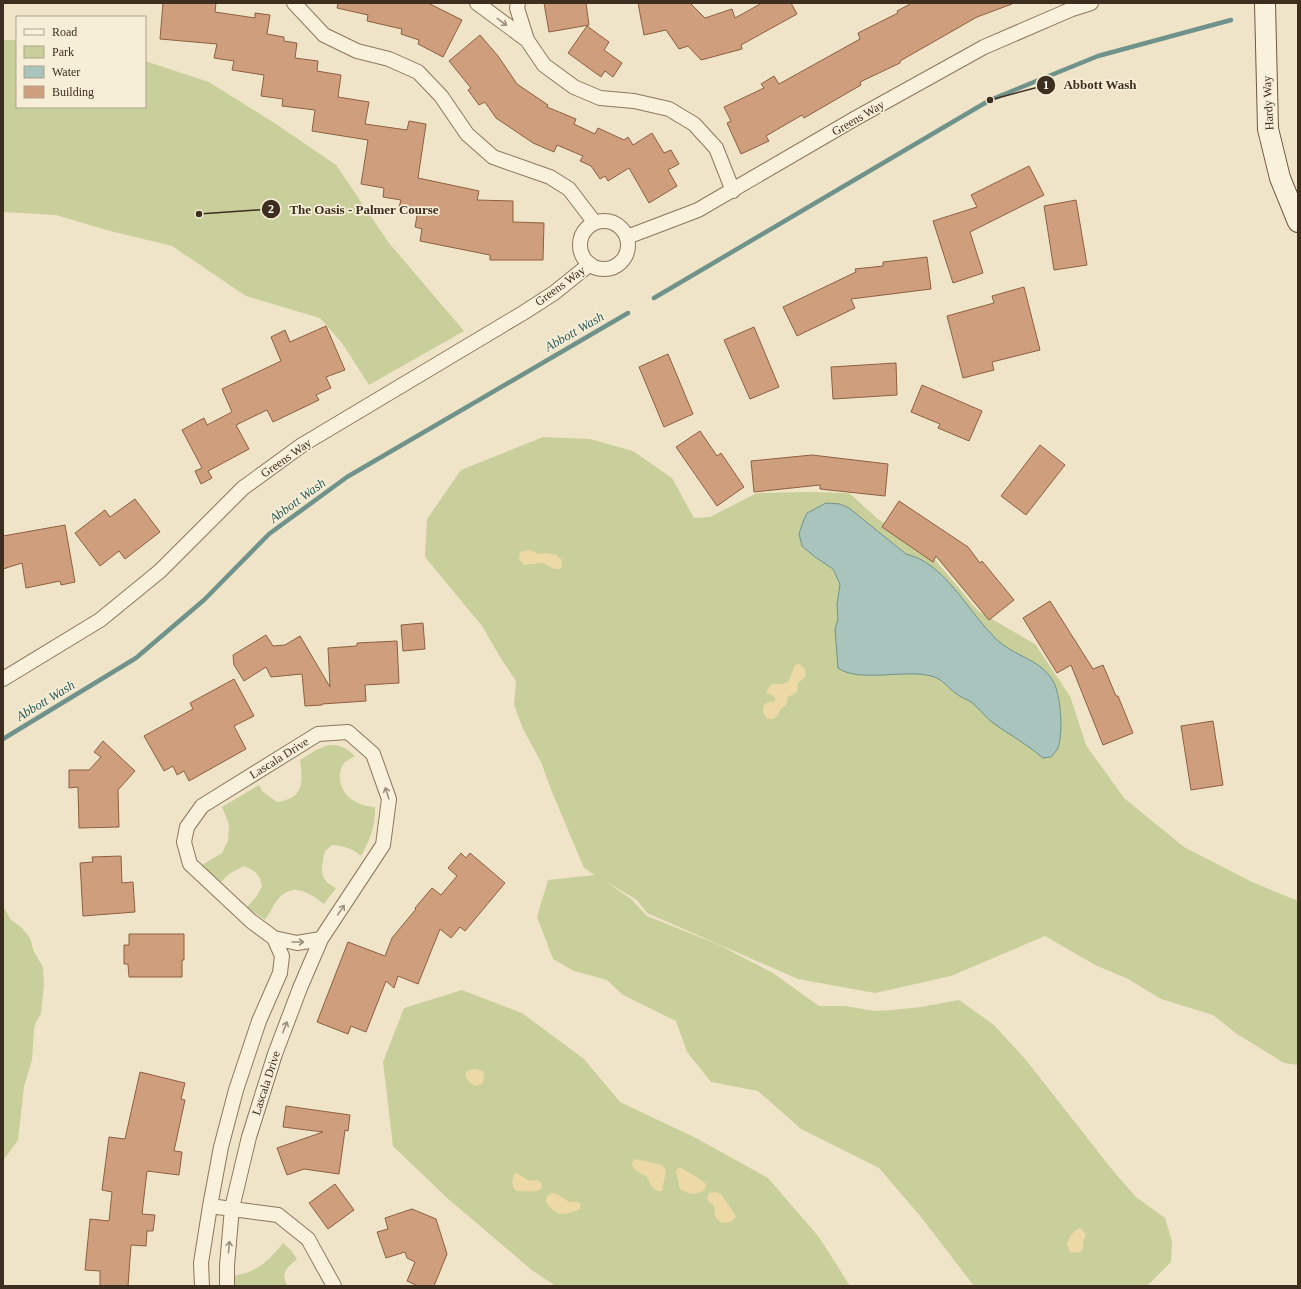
<svg xmlns="http://www.w3.org/2000/svg" width="1301" height="1289" viewBox="0 0 1301 1289" font-family="Georgia,serif">
	<rect width="100%" height="100%" fill="#f0e4c8"/>
	<path fill="#c9cf9b" d="M 3,40 L 17,40 L 17,107 L 145,107 L 145,61 L 209,82 L 279,126 L 336,165 L 389,243 L 464,331 L 369,385 L 342,343 L 320,318 L 246,296 L 172,246 L 110,231 L 56,215 L 3,212 Z
		M 543,437 L 590,439 L 633,451 L 672,478 L 694,518 L 710,517 L 757,493 L 806,492 L 849,493 L 878,519 L 931,555 L 978,611 L 1035,644 L 1070,696 L 1086,745 L 1124,798 L 1184,847 L 1252,882 L 1298,901 L 1298,1065 L 1284,1063 L 1237,1034 L 1213,1015 L 1161,999 L 1128,979 L 1095,965 L 1045,936 L 951,976 L 875,993 L 798,979 L 647,913 L 637,900 L 605,881 L 631,899 L 647,916 L 717,944 L 773,973 L 819,1006 L 845,1006 L 875,1011 L 893,1010 L 921,1007 L 959,1000 L 994,1025 L 1026,1060 L 1114,1172 L 1136,1197 L 1165,1218 L 1172,1241 L 1171,1262 L 1147,1286 L 974,1286 L 921,1217 L 879,1168 L 801,1129 L 758,1091 L 711,1082 L 687,1052 L 676,1021 L 623,995 L 607,980 L 574,971 L 553,959 L 537,917 L 548,880 L 595,875 L 584,868 L 552,792 L 541,762 L 523,729 L 514,705 L 516,681 L 500,657 L 482,626 L 425,557 L 427,519 L 461,470 Z
		M 328,745 C 341,745 345,747 355,756 C 352,758 347,760 344,763 C 341,767 339,774 340,778 C 341,797 358,806 375,807 C 376,825 370,840 361,856 C 352,848 344,846 332,845 L 325,851 C 321,868 318,880 336,888 L 324,904 C 311,894 295,882 280,897 C 274,903 270,913 265,920 L 247,907 L 257,896 L 262,886 C 260,874 255,871 244,866 L 229,874 L 220,883 L 202,865 L 222,853 L 228,841 L 229,824 L 222,807 L 259,785 L 263,792 L 277,802 C 304,798 303,783 300,760 L 316,750 Z
		M 3,906 L 11,920 L 22,928 L 30,938 L 34,952 L 43,967 L 44,985 L 41,1014 L 36,1022 L 34,1029 L 32,1060 L 24,1087 L 18,1140 L 3,1161 Z
		M 462,990 L 522,1013 L 584,1059 L 620,1102 L 696,1138 L 768,1178 L 819,1237 L 850,1286 L 556,1286 L 533,1271 L 447,1198 L 393,1146 L 383,1062 L 404,1008 Z
		M 283,1243 L 291,1250 L 297,1259 C 288,1267 279,1273 288,1286 L 230,1286 L 230,1276 C 255,1274 268,1262 283,1243 Z"/>
	<path fill="#ecd9a5" d="M 530,550 L 538,554 L 547,553 L 556,555 L 561,559 L 562,566 L 560,569 L 555,569 L 543,563 L 524,565 L 519,559 L 520,552 Z
		M 799,664 C 809,669 807,679 798,682 L 797,692 L 788,697 L 786,705 L 780,710 C 778,721 765,723 763,711 C 763,709 763,707 764,705 L 766,703 L 774,701 L 776,699 L 773,696 L 766,693 L 769,687 L 773,684 L 782,684 L 788,682 L 795,665 Z
		M 474,1069 L 483,1071 L 484,1078 L 482,1084 L 475,1086 L 469,1082 L 465,1075 L 467,1071 Z
		M 636,1159 L 662,1165 L 666,1170 L 662,1191 C 653,1193 650,1183 646,1176 L 641,1174 L 633,1168 L 632,1162 Z
		M 678,1168 L 681,1168 L 700,1179 L 706,1184 L 705,1189 C 697,1196 689,1195 680,1189 L 676,1172 Z
		M 517,1173 L 529,1181 L 537,1180 L 541,1182 L 542,1185 L 541,1189 C 535,1193 523,1191 516,1191 C 511,1185 512,1181 514,1174 Z
		M 715,1192 L 721,1194 L 736,1216 C 733,1223 722,1226 717,1219 C 714,1216 715,1211 714,1206 L 708,1201 L 707,1197 L 710,1193 Z
		M 552,1193 L 557,1194 L 569,1202 L 577,1202 L 581,1204 L 580,1209 C 564,1216 556,1217 546,1202 L 547,1196 Z
		M 1080,1228 L 1086,1234 L 1083,1243 L 1083,1249 C 1079,1254 1076,1253 1070,1252 L 1067,1245 C 1069,1237 1072,1232 1080,1228 Z"/>
	<path fill="#a9c4bc" stroke="#6f938a" d="M 826,503 L 840,504 L 849,508 L 906,554 C 941,562 963,602 985,627 C 991,633 996,640 1002,644 C 1019,657 1043,662 1053,681 C 1061,694 1064,737 1057,750 C 1055,752 1053,755 1051,757 L 1043,758 C 1028,745 1010,735 993,723 C 985,717 979,708 971,702 C 967,699 962,698 958,695 C 947,688 944,679 931,676 C 904,669 859,683 838,668 L 835,629 L 838,619 L 837,605 L 840,584 L 833,569 L 815,557 L 802,546 L 799,534 L 803,522 L 807,513 Z"/>
	<g fill="none" stroke-linecap="round" stroke-linejoin="round">
		<path stroke="#6f938a" stroke-width="4.5" d="M 654,298 L 990,100 L 1098,56 L 1231,20
			M 3,739 L 136,658 L 204,600 L 269,534 L 347,477 L 628,313"/>
	</g>
	<path fill="#cf9f7d" stroke="#8d5f41" d="M 163,3 L 216,3 L 215,12 L 255,18 L 255,13 L 270,15 L 267,34 L 284,37 L 284,41 L 297,43 L 295,58 L 318,61 L 317,71 L 341,75 L 338,97 L 369,102 L 365,124 L 407,130 L 409,121 L 426,124 L 418,178 L 479,191 L 477,200 L 513,201 L 513,222 L 544,223 L 543,260 L 490,260 L 490,255 L 420,241 L 422,229 L 415,227 L 418,210 L 399,207 L 401,200 L 383,197 L 384,188 L 361,184 L 368,140 L 312,131 L 315,110 L 282,106 L 283,99 L 261,96 L 264,75 L 232,70 L 234,61 L 214,58 L 217,44 L 160,39 Z
		M 338,3 L 428,3 L 462,20 L 443,57 L 418,44 L 419,40 L 401,34 L 402,29 L 367,21 L 368,15 L 337,8 Z
		M 544,3 L 586,3 L 589,25 L 549,32 Z
		M 638,3 L 690,3 L 705,18 L 732,9 L 735,18 L 762,3 L 791,3 L 797,14 L 741,45 L 742,49 L 701,60 L 688,46 L 679,49 L 666,30 L 644,35 Z
		M 912,3 L 1012,3 L 1012,4 L 977,17 L 900,61 L 900,63 L 860,82 L 861,85 L 804,118 L 802,115 L 766,136 L 769,141 L 741,154 L 727,123 L 731,121 L 724,107 L 764,88 L 761,84 L 774,76 L 779,84 L 860,39 L 858,33 L 898,13 L 897,11 Z
		M 587,26 L 609,42 L 604,50 L 622,63 L 613,77 L 605,71 L 601,77 L 568,53 Z
		M 480,35 L 498,56 L 517,84 L 548,105 L 547,107 L 576,119 L 574,124 L 595,134 L 598,128 L 624,140 L 628,137 L 633,145 L 652,133 L 664,153 L 671,150 L 679,164 L 668,170 L 677,186 L 649,203 L 629,168 L 608,181 L 605,176 L 600,179 L 591,166 L 580,161 L 583,156 L 557,145 L 554,152 L 533,143 L 496,118 L 485,102 L 479,105 L 468,90 L 471,88 L 449,61 Z
		M 1029,166 L 1044,195 L 970,232 L 983,273 L 953,283 L 933,221 L 977,207 L 971,195 Z
		M 1076,200 L 1087,265 L 1054,270 L 1044,206 Z
		M 927,257 L 931,289 L 851,299 L 855,308 L 797,336 L 783,307 L 856,272 L 855,269 L 883,266 L 883,262 Z
		M 1024,287 L 1040,350 L 992,362 L 994,370 L 963,378 L 947,316 L 994,303 L 992,296 Z
		M 326,326 L 345,370 L 326,377 L 331,388 L 316,395 L 319,400 L 273,422 L 267,410 L 236,425 L 249,449 L 208,471 L 212,478 L 201,484 L 195,471 L 202,468 L 182,430 L 204,418 L 207,425 L 232,412 L 222,389 L 281,361 L 271,337 L 285,330 L 290,342 Z
		M 754,327 L 779,387 L 750,399 L 724,340 Z
		M 668,354 L 693,414 L 664,427 L 639,367 Z
		M 896,363 L 897,395 L 833,399 L 831,367 Z
		M 922,385 L 982,411 L 969,441 L 938,428 L 940,424 L 911,412 Z
		M 700,431 L 717,456 L 721,453 L 744,487 L 717,506 L 676,447 Z
		M 1040,445 L 1065,465 L 1026,515 L 1001,496 Z
		M 812,455 L 888,464 L 885,496 L 820,489 L 820,485 L 754,492 L 751,461 Z
		M 135,499 L 160,532 L 125,559 L 119,551 L 100,566 L 75,533 L 105,510 L 110,517 Z
		M 899,501 L 968,547 L 980,563 L 982,561 L 1014,600 L 989,620 L 936,556 L 933,562 L 882,527 Z
		M 65,525 L 75,582 L 61,585 L 60,581 L 26,588 L 22,563 L 3,569 L 3,536 Z
		M 1050,601 L 1093,669 L 1103,665 L 1116,696 L 1118,696 L 1133,733 L 1103,745 L 1071,665 L 1057,673 L 1023,618 Z
		M 423,623 L 425,649 L 403,651 L 401,625 Z
		M 266,635 L 273,646 L 285,645 L 300,636 L 330,687 L 328,648 L 357,646 L 357,643 L 397,641 L 399,683 L 365,685 L 366,701 L 322,704 L 322,705 L 305,706 L 302,674 L 271,677 L 266,667 L 244,681 L 234,665 L 233,655 Z
		M 234,679 L 254,716 L 234,726 L 246,749 L 189,781 L 184,771 L 177,775 L 173,766 L 164,771 L 144,736 L 193,709 L 190,703 Z
		M 1213,721 L 1223,785 L 1191,790 L 1181,726 Z
		M 103,741 L 135,771 L 118,790 L 119,827 L 79,828 L 78,787 L 69,788 L 69,770 L 89,770 L 101,757 L 94,752 Z
		M 461,853 L 466,858 L 470,853 L 505,883 L 465,931 L 460,927 L 451,938 L 440,929 L 418,984 L 398,976 L 394,988 L 386,981 L 366,1032 L 351,1026 L 348,1034 L 317,1022 L 348,942 L 385,956 L 392,938 L 416,909 L 415,908 L 432,888 L 441,895 L 457,876 L 448,868 Z
		M 121,856 L 122,883 L 133,882 L 135,912 L 83,916 L 80,863 L 93,862 L 92,857 Z
		M 129,934 L 184,934 L 184,960 L 182,960 L 182,977 L 129,977 L 128,964 L 124,964 L 124,945 L 129,945 Z
		M 140,1072 L 185,1083 L 181,1099 L 185,1100 L 174,1151 L 182,1152 L 179,1175 L 147,1171 L 142,1214 L 155,1215 L 153,1231 L 147,1231 L 146,1246 L 131,1245 L 128,1286 L 100,1286 L 100,1271 L 85,1270 L 90,1219 L 109,1221 L 112,1192 L 102,1190 L 109,1137 L 125,1139 Z
		M 286,1106 L 350,1115 L 348,1131 L 345,1130 L 339,1174 L 304,1169 L 287,1175 L 277,1148 L 323,1132 L 283,1127 Z
		M 335,1184 L 354,1210 L 328,1229 L 309,1203 Z
		M 412,1209 L 436,1219 L 447,1254 L 434,1286 L 418,1286 L 407,1281 L 415,1262 L 407,1258 L 405,1252 L 386,1258 L 377,1232 L 388,1229 L 385,1218 Z"/>
	<g fill="none" stroke-linecap="round" stroke-linejoin="round">
		<defs>
			<path id="street" d="M 294,3 L 324,35 L 357,51 L 389,59 L 418,72 L 441,96 L 467,134 L 493,157 L 550,177 L 569,189 L 595,223
				M 477,3 L 527,40
				M 518,3 L 517,8 L 527,40 L 544,65 L 574,87 L 600,98 L 634,101 L 669,109 L 694,124 L 716,148 L 733,191
				M580 245a24 24 0 1 1 48 0a24 24 0 1 1-48 0Z
				M 627,237 L 698,210 L 856,118 L 984,47 L 1072,9 L 1091,3
				M 3,679 L 100,620 L 160,571 L 243,488 L 302,445 L 523,313 L 554,293 L 590,264
				M 274,938 L 297,943 L 321,939
				M 210,1206 L 278,1215 L 308,1239 L 334,1286
				M 202,1286 L 201,1263 L 210,1206 L 221,1147 L 236,1090 L 259,1021 L 280,973 L 282,956 L 274,938 L 251,921 L 190,864 L 184,842 L 187,827 L 202,806 L 318,734 L 348,732 L 373,754 L 389,799 L 383,845 L 321,939 L 300,988 L 275,1054 L 249,1137 L 232,1208 L 227,1265 L 227,1286"/>
			<path id="secondary" d="M 1265,3 L 1268,129 L 1280,178 L 1298,222"/>
		</defs>
		<use href="#street" stroke="#8d765c" stroke-width="16"/>
		<use href="#secondary" stroke="#6f573f" stroke-width="22"/>
		<use href="#street" stroke="#faf1dc" stroke-width="14"/>
		<use href="#secondary" stroke="#faf1dc" stroke-width="20"/>
	</g>
	<defs><path id="oneway-shaft" d="M-6 0H5M1.5-3L5.5 0L1.5 3" fill="none" stroke-width="1.6" stroke-linecap="round" stroke-linejoin="round"/></defs>
	<g stroke="#9c907e">
		<use href="#oneway-shaft" transform="translate(502 22) rotate(37)"/>
		<use href="#oneway-shaft" transform="translate(387 793) rotate(-108)"/>
		<use href="#oneway-shaft" transform="translate(341 910) rotate(-56)"/>
		<use href="#oneway-shaft" transform="translate(298 942)"/>
		<use href="#oneway-shaft" transform="translate(285 1027) rotate(-69)"/>
		<use href="#oneway-shaft" transform="translate(229 1247) rotate(-85)"/>
	</g>
	<g text-anchor="middle" stroke-width="3.5" stroke-linejoin="round" paint-order="stroke">
		<g font-size="12" fill="#3d2e20" stroke="#f7eed8">
			<text transform="translate(1268 103) rotate(-93)" y="4">Hardy Way</text>
			<text transform="translate(858 118) rotate(-30)" y="4">Greens Way</text>
			<text transform="translate(560 286) rotate(-36)" y="4">Greens Way</text>
			<text transform="translate(286 458) rotate(-35)" y="4">Greens Way</text>
			<text transform="translate(279 758) rotate(-32)" y="4">Lascala Drive</text>
			<text transform="translate(266 1083) rotate(-72)" y="4">Lascala Drive</text>
		</g>
		<g font-size="13" font-style="italic" fill="#2f5d5a" stroke="#f7eed8">
			<text transform="translate(574 331) rotate(-30)" y="5">Abbott Wash</text>
			<text transform="translate(297 500) rotate(-36)" y="5">Abbott Wash</text>
			<text transform="translate(45 700) rotate(-31)" y="5">Abbott Wash</text>
		</g>
	</g>
	<path fill="none" stroke="#3d2e20" stroke-width="1.5" d="M990 100L1046 85M199 214L271 209"/>
	<g fill="#3d2e20" stroke="#f7eed8" stroke-width="1.5">
		<circle cx="990" cy="100" r="4"/>
		<circle cx="199" cy="214" r="4"/>
		<circle cx="1046" cy="85" r="10"/>
		<circle cx="271" cy="209" r="10"/>
	</g>
	<g font-size="12" text-anchor="middle" font-weight="bold" fill="#fff">
		<text x="1046" y="89">1</text>
		<text x="271" y="213">2</text>
	</g>
	<g font-size="13" text-anchor="middle" font-weight="bold" fill="#3d2e20" stroke="#f7eed8" stroke-width="3.5" stroke-linejoin="round" paint-order="stroke">
		<text x="1100" y="89">Abbott Wash</text>
		<text x="364" y="214">The Oasis - Palmer Course</text>
	</g>
	<rect width="1301" height="1289" fill="none" stroke="#3d2e20" stroke-width="8"/>
	<rect x="16" y="16" width="130" height="92" fill="#f7eed8" stroke="#ada18e"/>
	<rect x="24" y="29" width="20" height="6" fill="#faf1dc" stroke="#ada18e"/>
	<text x="52" y="36" font-size="12" fill="#3d2e20">Road</text>
	<rect x="24" y="46" width="20" height="12" fill="#c9cf9b" stroke="#ada18e"/>
	<text x="52" y="56" font-size="12" fill="#3d2e20">Park</text>
	<rect x="24" y="66" width="20" height="12" fill="#a9c4bc" stroke="#ada18e"/>
	<text x="52" y="76" font-size="12" fill="#3d2e20">Water</text>
	<rect x="24" y="86" width="20" height="12" fill="#cf9f7d" stroke="#ada18e"/>
	<text x="52" y="96" font-size="12" fill="#3d2e20">Building</text>
</svg>
